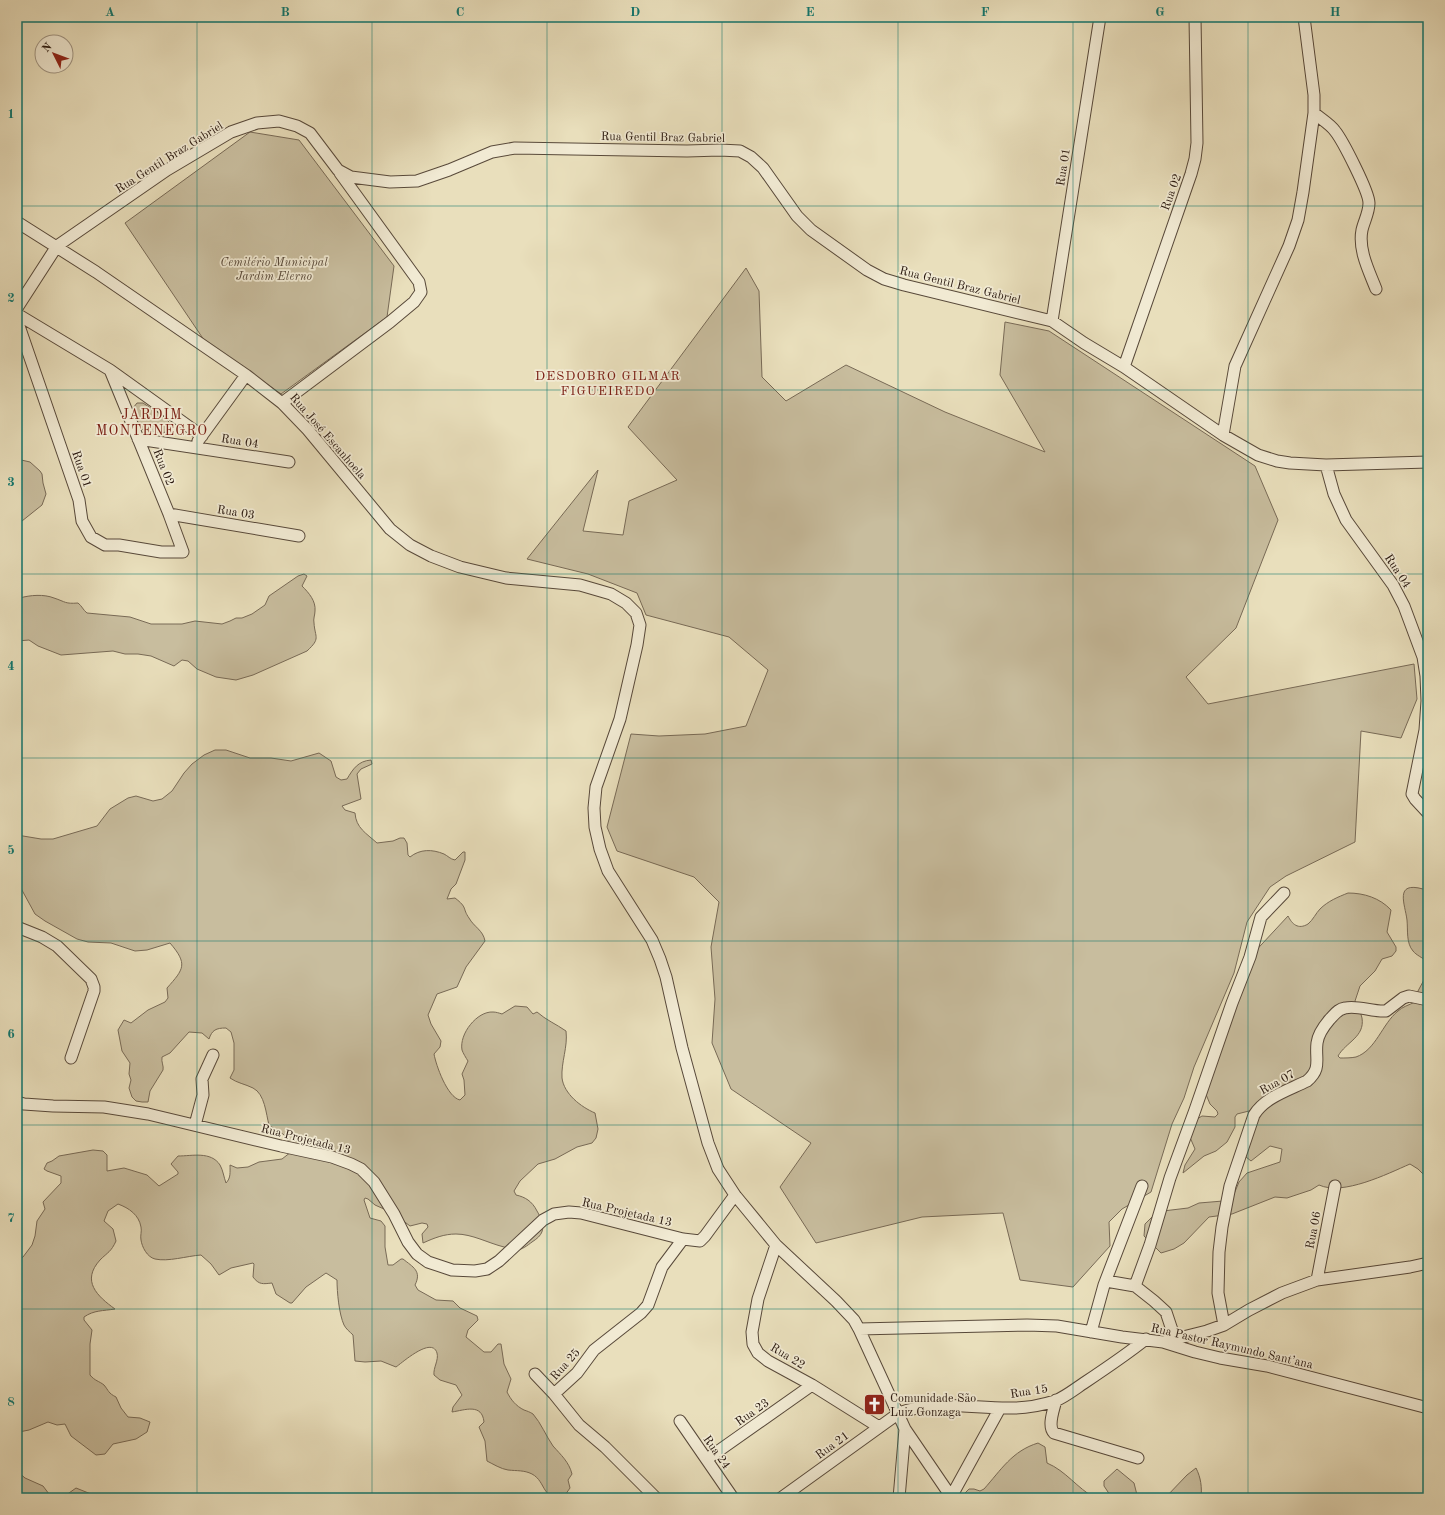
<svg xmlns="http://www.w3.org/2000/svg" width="1445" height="1515" viewBox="0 0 1445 1515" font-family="'Old Standard TT',serif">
	<rect width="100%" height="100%" fill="#e9dfbc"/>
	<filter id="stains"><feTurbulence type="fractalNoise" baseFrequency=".005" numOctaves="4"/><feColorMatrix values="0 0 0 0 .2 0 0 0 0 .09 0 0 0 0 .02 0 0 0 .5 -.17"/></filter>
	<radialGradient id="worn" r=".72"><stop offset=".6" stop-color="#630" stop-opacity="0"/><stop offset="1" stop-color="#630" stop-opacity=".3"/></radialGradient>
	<path fill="#c8bd9e" stroke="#786a56" d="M 250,132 L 299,140 L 394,266 L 387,317 L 281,394 L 204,340 L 125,223 Z
		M 746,268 L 759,291 L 762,377 L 786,401 L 846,365 L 945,412 L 1045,452 L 1000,375 L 1005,322 L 1049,331 L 1255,466 L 1278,520 L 1236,628 L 1186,677 L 1208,704 L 1414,664 L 1417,699 L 1401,738 L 1361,731 L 1355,842 L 1286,876 L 1270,887 L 1247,922 L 1234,973 L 1194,1067 L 1184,1098 L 1172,1124 L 1151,1192 L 1122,1209 L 1109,1222 L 1110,1246 L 1073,1287 L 1020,1280 L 1003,1213 L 922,1217 L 816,1243 L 780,1187 L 811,1143 L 731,1089 L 712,1043 L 715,999 L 711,947 L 719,902 L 694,877 L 617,851 L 607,827 L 631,734 L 659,736 L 705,734 L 746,726 L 768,670 L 729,637 L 646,615 L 637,593 L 588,574 L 527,559 L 598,470 L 583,531 L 623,535 L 629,501 L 677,480 L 628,427 Z
		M 137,403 L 143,403 L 163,416 L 169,422 L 170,426 L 169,430 L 163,433 L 140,429 L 137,423 L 133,408 Z
		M 17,459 L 30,462 L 40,471 L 42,474 L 43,483 L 46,494 L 42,505 L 17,525 Z
		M 304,574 L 307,576 L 302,586 C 309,593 316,601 315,611 C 315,615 313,619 314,623 C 315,638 321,638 307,651 L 253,675 L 236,680 L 216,677 L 197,669 L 188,661 L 182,660 L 174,666 L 151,656 L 138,654 L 125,654 L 113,651 L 61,655 L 38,646 L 29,640 L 17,641 L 17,596 L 20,598 C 30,595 44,594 54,598 C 66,602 65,604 78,603 C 82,606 83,610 87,613 L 130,617 L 151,624 L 182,624 L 195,621 L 222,624 L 230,621 L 236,618 L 242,618 L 252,614 L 265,605 L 269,596 L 298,576 Z
		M 215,750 L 226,750 L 250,758 L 271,758 L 291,761 L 319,753 L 331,761 L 336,777 L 341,780 L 347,779 C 353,769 358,761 371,760 L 372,764 L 361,769 L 357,774 L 361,799 L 342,806 L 345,810 L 355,813 C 356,828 366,833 377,843 L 393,841 L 400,838 L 404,838 L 407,843 L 408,855 L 410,857 C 420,849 432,849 444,854 C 448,856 450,859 455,860 L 463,852 L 465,852 L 465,860 L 456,884 L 451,889 L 447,899 L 455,898 C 468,908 462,908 469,918 C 474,927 483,930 485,941 L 466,967 L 457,987 L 437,994 L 428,1015 L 431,1024 L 441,1041 L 440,1047 L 434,1054 C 436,1065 447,1097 460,1100 L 465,1095 L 464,1080 L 462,1074 L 468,1061 C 466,1058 463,1053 462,1050 C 459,1034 477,1011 493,1012 C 496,1012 499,1013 502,1014 L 515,1006 L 527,1007 L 533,1014 L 537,1012 C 546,1020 556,1024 566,1031 C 568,1047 561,1062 562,1078 C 564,1094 581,1107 595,1113 L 598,1129 L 596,1138 L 592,1143 L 577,1147 L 555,1159 L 538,1164 L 520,1181 L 514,1191 L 516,1195 C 525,1197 532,1201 537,1211 C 539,1214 539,1216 542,1219 C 544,1230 543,1235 532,1242 C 528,1245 522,1250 516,1250 C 512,1250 508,1248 504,1247 C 488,1243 472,1234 456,1234 C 444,1234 434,1238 423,1243 L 422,1234 L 428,1227 L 427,1224 L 422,1223 L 410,1226 L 393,1213 L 375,1205 L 368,1199 L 365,1198 L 364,1200 L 370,1218 L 381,1221 L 385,1226 L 385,1247 L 388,1265 L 393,1265 L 401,1259 L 403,1259 C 413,1267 422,1271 415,1285 L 418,1290 L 436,1300 L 453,1301 L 460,1308 L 477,1316 L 478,1320 L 468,1330 L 466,1337 L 484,1352 L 491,1352 L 498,1344 L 501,1344 L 504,1364 L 511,1379 L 507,1392 C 511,1400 516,1406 524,1410 C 527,1411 530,1412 533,1414 C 541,1423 546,1436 553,1446 C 561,1455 569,1462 572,1474 L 568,1480 L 570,1488 L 565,1495 C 541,1502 547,1482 532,1474 C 524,1470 517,1471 508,1470 C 501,1469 493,1464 487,1461 L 485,1441 L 479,1427 L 484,1422 C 482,1403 465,1410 452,1412 L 453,1407 L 462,1395 L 456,1385 L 440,1380 L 434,1375 C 433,1368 439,1360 437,1353 C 432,1336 403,1362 396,1367 L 381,1361 L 365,1362 L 355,1361 L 353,1335 C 350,1332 346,1329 344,1325 C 339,1314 337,1292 337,1280 L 326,1273 L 306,1287 L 292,1303 L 290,1303 L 276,1294 L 272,1283 C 263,1284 259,1285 253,1277 L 254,1264 L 253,1263 L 231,1268 L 219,1275 L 211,1264 L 201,1255 C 187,1256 168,1262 155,1259 C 147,1257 142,1247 141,1240 C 140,1236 142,1231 141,1227 C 139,1215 129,1208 118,1204 L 108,1211 L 104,1221 L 113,1229 L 116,1241 C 111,1252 108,1252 100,1260 C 81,1281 97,1296 115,1309 C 103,1311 94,1310 84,1317 L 84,1320 L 92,1330 L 90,1344 L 90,1375 C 95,1381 99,1381 104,1385 C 109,1391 108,1393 116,1397 L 121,1408 L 128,1417 L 140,1418 L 150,1422 L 147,1432 L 136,1439 L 113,1444 L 105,1454 L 96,1455 L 71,1436 L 65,1424 L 57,1425 L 48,1422 L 29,1430 L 19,1432 L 17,1434 L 17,1261 L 23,1257 L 32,1245 L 35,1236 L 37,1221 L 45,1209 L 43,1202 L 61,1183 L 61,1176 L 47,1171 L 44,1169 L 47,1163 L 52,1161 L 59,1156 L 93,1150 L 103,1151 L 107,1155 L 107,1171 L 124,1168 L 147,1175 L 159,1186 L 178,1174 L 178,1172 L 171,1164 L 178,1156 C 192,1156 211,1151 220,1165 C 223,1170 224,1178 226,1183 C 231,1178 230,1172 230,1165 L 237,1168 L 248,1167 L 259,1162 L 282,1159 L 291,1152 C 288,1133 283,1135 269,1125 C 266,1114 265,1094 253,1088 C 245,1084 237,1083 230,1078 L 234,1070 L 234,1043 L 231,1032 L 226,1028 C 216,1028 212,1030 209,1039 L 202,1033 L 189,1032 L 170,1053 L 162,1057 C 161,1062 164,1066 163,1070 L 150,1091 L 148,1102 L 142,1102 L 136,1101 L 132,1097 L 129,1088 L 131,1080 L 129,1074 L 130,1063 L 122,1051 L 118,1030 L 124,1020 L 131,1023 L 148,1010 L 165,1002 L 168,998 L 167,988 C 184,969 188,964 170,943 L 147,950 L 135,951 L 111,943 L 88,942 L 77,939 L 45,921 L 35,914 L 17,881 L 17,835 L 41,839 L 53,839 L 97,826 L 110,809 L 128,798 L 136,796 L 153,801 L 162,799 L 172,791 L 184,773 L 192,764 L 204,755 Z
		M 1428,884 L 1428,962 C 1423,958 1416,955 1413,951 C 1406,943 1408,930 1407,920 C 1405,904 1394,881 1423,889 Z
		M 1348,893 C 1364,893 1380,898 1391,910 L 1387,932 L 1396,947 L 1396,951 L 1392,956 L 1382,959 L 1375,971 L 1360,986 L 1355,1001 C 1357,1006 1361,1012 1362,1018 C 1365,1037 1346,1042 1338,1056 L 1340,1058 C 1345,1058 1351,1058 1356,1057 C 1376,1050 1382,1024 1398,1011 C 1402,1007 1409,1005 1415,1002 L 1418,991 L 1425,978 L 1428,962 L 1428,1179 L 1418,1169 L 1410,1164 C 1387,1174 1343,1196 1319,1185 L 1311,1190 L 1287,1198 L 1275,1197 L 1232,1214 L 1209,1217 L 1184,1243 L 1174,1249 L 1161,1253 L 1144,1236 L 1145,1224 L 1153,1216 L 1163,1211 L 1188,1208 L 1199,1203 L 1223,1201 L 1234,1194 L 1239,1182 L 1247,1173 L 1280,1162 L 1282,1149 L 1270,1146 L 1251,1161 L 1241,1153 L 1253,1110 L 1237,1114 L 1235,1117 L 1235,1127 L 1227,1142 L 1216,1151 L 1204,1156 L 1183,1173 L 1185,1165 L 1195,1149 L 1189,1135 L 1192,1122 L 1202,1116 L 1215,1117 L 1218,1114 L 1217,1111 L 1210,1104 L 1205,1092 L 1249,958 L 1288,916 C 1292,924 1298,930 1308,924 C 1313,920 1316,913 1320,909 C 1328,901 1338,897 1348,893 Z
		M 1038,1443 L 1045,1447 L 1047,1463 C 1066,1471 1077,1488 1095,1498 L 962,1498 L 962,1496 L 969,1489 L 974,1489 L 980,1491 L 984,1489 C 1001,1470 1012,1451 1038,1443 Z
		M 1196,1468 C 1201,1478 1202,1487 1201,1498 L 1165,1498 L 1187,1475 Z
		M 1117,1469 L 1134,1483 L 1137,1495 L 1140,1498 L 1112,1498 L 1104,1486 L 1104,1481 Z
		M 17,1471 L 25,1478 L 43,1486 L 52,1498 L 17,1498 Z
		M 76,1488 L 101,1498 L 102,1498 L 62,1498 Z"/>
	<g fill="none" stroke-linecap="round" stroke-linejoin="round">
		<defs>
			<path id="minor" d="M 1314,113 C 1321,119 1330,124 1335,131 C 1343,141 1369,192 1369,203 C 1369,213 1364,221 1362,230 C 1358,250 1369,271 1376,289
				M 17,222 L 96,272 L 246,375 L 282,403 L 308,430 L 390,529 L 410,545 L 431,556 L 460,567 L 506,578 L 580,585 L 611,594 L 626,603 L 636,613 L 640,625 L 637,645 L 620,719 L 596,787 L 594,808 L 595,827 L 600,849 L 608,871 L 652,940 L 660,959 L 666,977 L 682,1048 L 708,1143 L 718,1169 L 735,1195 L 776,1245 L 836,1301 L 854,1320 L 859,1329 L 905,1429 L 899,1498
				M 17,308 L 57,246 L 167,170 L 231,132 L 257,123 L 279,121 L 297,126 L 310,133 L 338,170 L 351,177 L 390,182 L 417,181 L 449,170 L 492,152 L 515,148 L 687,151 L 720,150 L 740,151 L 751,157 L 763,168 L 797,216 L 811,230 L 867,270 L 884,279 L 904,285 L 1052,321 L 1084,343 L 1124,367 L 1223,435 L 1258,455 L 1277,461 L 1290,463 L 1326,465 L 1428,462
				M 17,314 L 110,370 L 202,436
				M 17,320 L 79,500 L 82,521 L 91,537 L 105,545 L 119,545 L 161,552 L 183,552 L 169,514 L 110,370
				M 1052,321 L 1100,17
				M 1124,367 L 1191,174 L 1195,159 L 1197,143 L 1195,17
				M 282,403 L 390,322 L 414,302 L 421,292 L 419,282 L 340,173
				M 1223,435 L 1235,366 L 1289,246 L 1298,220 L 1303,192 L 1314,113 L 1314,95 L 1304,17
				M 138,439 L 289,462
				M 198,441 L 246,375
				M 1326,465 L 1334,494 L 1346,520 L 1393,585 L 1404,606 L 1423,657 L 1426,676 L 1427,701 L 1425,730 L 1412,794 L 1415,799 L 1428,813
				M 169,514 L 299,536
				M 17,927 L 42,937 L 57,946 L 91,979 L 94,987 L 94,991 L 71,1058
				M 17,1102 L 24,1104 L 53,1106 L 104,1107 L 148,1114 L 281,1146 L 332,1157 L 351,1164 L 361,1169 L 374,1182 L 394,1214 L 408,1242 L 417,1254 L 428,1262 L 452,1270 L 475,1271 L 487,1269 L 499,1261 L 543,1220 L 554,1214 L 569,1212 L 581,1213 L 683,1239 L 700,1241 L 705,1236 L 735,1195
				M 195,1125 L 203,1095 L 202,1079 L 213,1055
				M 776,1245 L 758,1299 L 752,1332 L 753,1344 L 758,1353 L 768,1361 L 812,1385 L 879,1427
				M 1317,1280 L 1335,1186
				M 1106,1281 L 1135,1286 L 1154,1301 L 1166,1312 L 1172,1330 L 1177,1338
				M 1135,1286 L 1150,1245 L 1170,1178 L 1195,1110 L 1232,1003 L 1250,957 L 1261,917 L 1284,893
				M 1224,1325 L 1218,1293 L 1219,1252 L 1222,1227 L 1230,1186 L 1254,1115 C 1265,1097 1289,1090 1307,1081 C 1322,1068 1315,1060 1317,1043 C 1318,1034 1324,1026 1330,1019 C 1335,1014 1338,1009 1345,1008 C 1358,1005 1372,1012 1386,1011 L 1403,998 L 1409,996 L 1428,1000
				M 859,1329 L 1027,1325 L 1057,1326 L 1122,1337 L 1163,1342 L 1195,1352 L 1220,1358 L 1267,1366 L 1428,1408
				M 1091,1332 L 1104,1285 L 1142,1186
				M 1163,1342 L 1207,1331 L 1224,1325 L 1249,1310 L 1282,1293 L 1317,1280 L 1410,1267 L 1428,1263
				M 535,1374 L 554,1394
				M 1056,1400 C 1054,1409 1047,1426 1054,1433 L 1138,1458
				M 680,1421 L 733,1498
				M 905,1429 L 952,1498
				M 707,1459 L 812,1385
				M 951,1497 L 1000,1408
				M 656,1498 L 605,1447 L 579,1425 L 554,1394 L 577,1373 L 594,1350 L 641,1313 L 648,1305 L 662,1267 L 683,1239
				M 781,1498 L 899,1413 C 935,1399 975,1409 1013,1408 C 1027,1408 1042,1405 1055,1401 C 1065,1397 1075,1389 1084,1383 C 1105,1369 1126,1355 1146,1339"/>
		</defs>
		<use href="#minor" stroke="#58493a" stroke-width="13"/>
		<use href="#minor" stroke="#f1ead3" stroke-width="11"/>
	</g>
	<path fill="none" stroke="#0f766e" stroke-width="1" stroke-opacity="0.55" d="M 197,17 L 197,1498M 372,17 L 372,1498M 547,17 L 547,1498M 722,17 L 722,1498M 898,17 L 898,1498M 1073,17 L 1073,1498M 1248,17 L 1248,1498M 17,206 L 1428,206M 17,390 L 1428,390M 17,574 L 1428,574M 17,758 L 1428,758M 17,941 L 1428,941M 17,1125 L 1428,1125M 17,1309 L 1428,1309"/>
	<defs>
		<symbol id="church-square" viewBox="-11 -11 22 22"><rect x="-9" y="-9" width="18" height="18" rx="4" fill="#8f2418" stroke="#f1ead3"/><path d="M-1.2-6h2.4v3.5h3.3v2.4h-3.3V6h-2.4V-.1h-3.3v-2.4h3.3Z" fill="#fff"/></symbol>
	</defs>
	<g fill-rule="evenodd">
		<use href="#church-square" x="862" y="1392" width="25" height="25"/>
	</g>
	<g text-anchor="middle" stroke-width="3.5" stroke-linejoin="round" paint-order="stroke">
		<g font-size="12" fill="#28170e" stroke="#f1ead3">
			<text transform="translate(663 137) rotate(1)" y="4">Rua Gentil Braz Gabriel</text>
			<text transform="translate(169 157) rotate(-32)" y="4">Rua Gentil Braz Gabriel</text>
			<text transform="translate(1063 167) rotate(-81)" y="4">Rua 01</text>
			<text transform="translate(1171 192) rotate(-70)" y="4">Rua 02</text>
			<text transform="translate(960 285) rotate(14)" y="4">Rua Gentil Braz Gabriel</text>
			<text transform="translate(328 436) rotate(49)" y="4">Rua José Escanhoela</text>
			<text transform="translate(240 441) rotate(9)" y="4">Rua 04</text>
			<text transform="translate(164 467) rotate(68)" y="4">Rua 02</text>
			<text transform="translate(82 469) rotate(71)" y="4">Rua 01</text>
			<text transform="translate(236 512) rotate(9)" y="4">Rua 03</text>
			<text transform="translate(1398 571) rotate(57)" y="4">Rua 04</text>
			<text transform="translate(1277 1082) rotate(-29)" y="4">Rua 07</text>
			<text transform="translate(306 1139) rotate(14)" y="4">Rua Projetada 13</text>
			<text transform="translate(627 1212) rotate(13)" y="4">Rua Projetada 13</text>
			<text transform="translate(1313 1230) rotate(-79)" y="4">Rua 06</text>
			<text transform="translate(1232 1346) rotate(13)" y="4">Rua Pastor Raymundo Sant’ana</text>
			<text transform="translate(788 1356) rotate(31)" y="4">Rua 22</text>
			<text transform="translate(565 1364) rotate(-48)" y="4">Rua 25</text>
			<text transform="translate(1029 1391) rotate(-9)" y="4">Rua 15</text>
			<text transform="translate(752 1412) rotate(-35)" y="4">Rua 23</text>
			<text transform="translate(832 1445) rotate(-36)" y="4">Rua 21</text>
			<text transform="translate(717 1452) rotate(55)" y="4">Rua 24</text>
		</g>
		<g font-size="12" font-style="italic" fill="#584939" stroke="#f1ead3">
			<text x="274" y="266">Cemitério Municipal<tspan x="274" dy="14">Jardim Eterno</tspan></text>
		</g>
		<g font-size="12" fill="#28170e" stroke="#f1ead3" text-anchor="start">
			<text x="890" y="1402">Comunidade São<tspan x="890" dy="14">Luiz Gonzaga</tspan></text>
		</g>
		<g font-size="13" letter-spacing="1" fill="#7a1f14" stroke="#f1ead3">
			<text x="608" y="380">DESDOBRO GILMAR<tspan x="608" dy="15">FIGUEIREDO</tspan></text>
		</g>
		<g font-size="14" letter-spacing="1" fill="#7a1f14" stroke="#f1ead3">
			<text x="152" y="419">JARDIM<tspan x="152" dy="16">MONTENEGRO</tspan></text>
		</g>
	</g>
	<rect width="1445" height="1515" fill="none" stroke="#e9dfbc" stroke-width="44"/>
	<g transform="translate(54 54) rotate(312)"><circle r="19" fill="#f1ead3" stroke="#a19684"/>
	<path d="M0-3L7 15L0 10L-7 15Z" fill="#8f2418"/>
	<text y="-6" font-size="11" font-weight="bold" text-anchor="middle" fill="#28170e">N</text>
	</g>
	<rect x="22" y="22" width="1401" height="1471" fill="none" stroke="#0f766e" stroke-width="1.5"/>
	<g font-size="13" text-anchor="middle" font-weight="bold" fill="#0f766e">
		<text x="110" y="16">A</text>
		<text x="285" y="16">B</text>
		<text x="460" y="16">C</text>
		<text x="635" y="16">D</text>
		<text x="810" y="16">E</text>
		<text x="985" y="16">F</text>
		<text x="1160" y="16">G</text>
		<text x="1335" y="16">H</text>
		<text x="11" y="118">1</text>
		<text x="11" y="302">2</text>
		<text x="11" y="486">3</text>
		<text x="11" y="670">4</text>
		<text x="11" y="854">5</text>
		<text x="11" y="1038">6</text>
		<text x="11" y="1222">7</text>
		<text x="11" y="1406">8</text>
	</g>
	<rect width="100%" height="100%" filter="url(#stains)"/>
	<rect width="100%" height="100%" fill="url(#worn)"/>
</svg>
